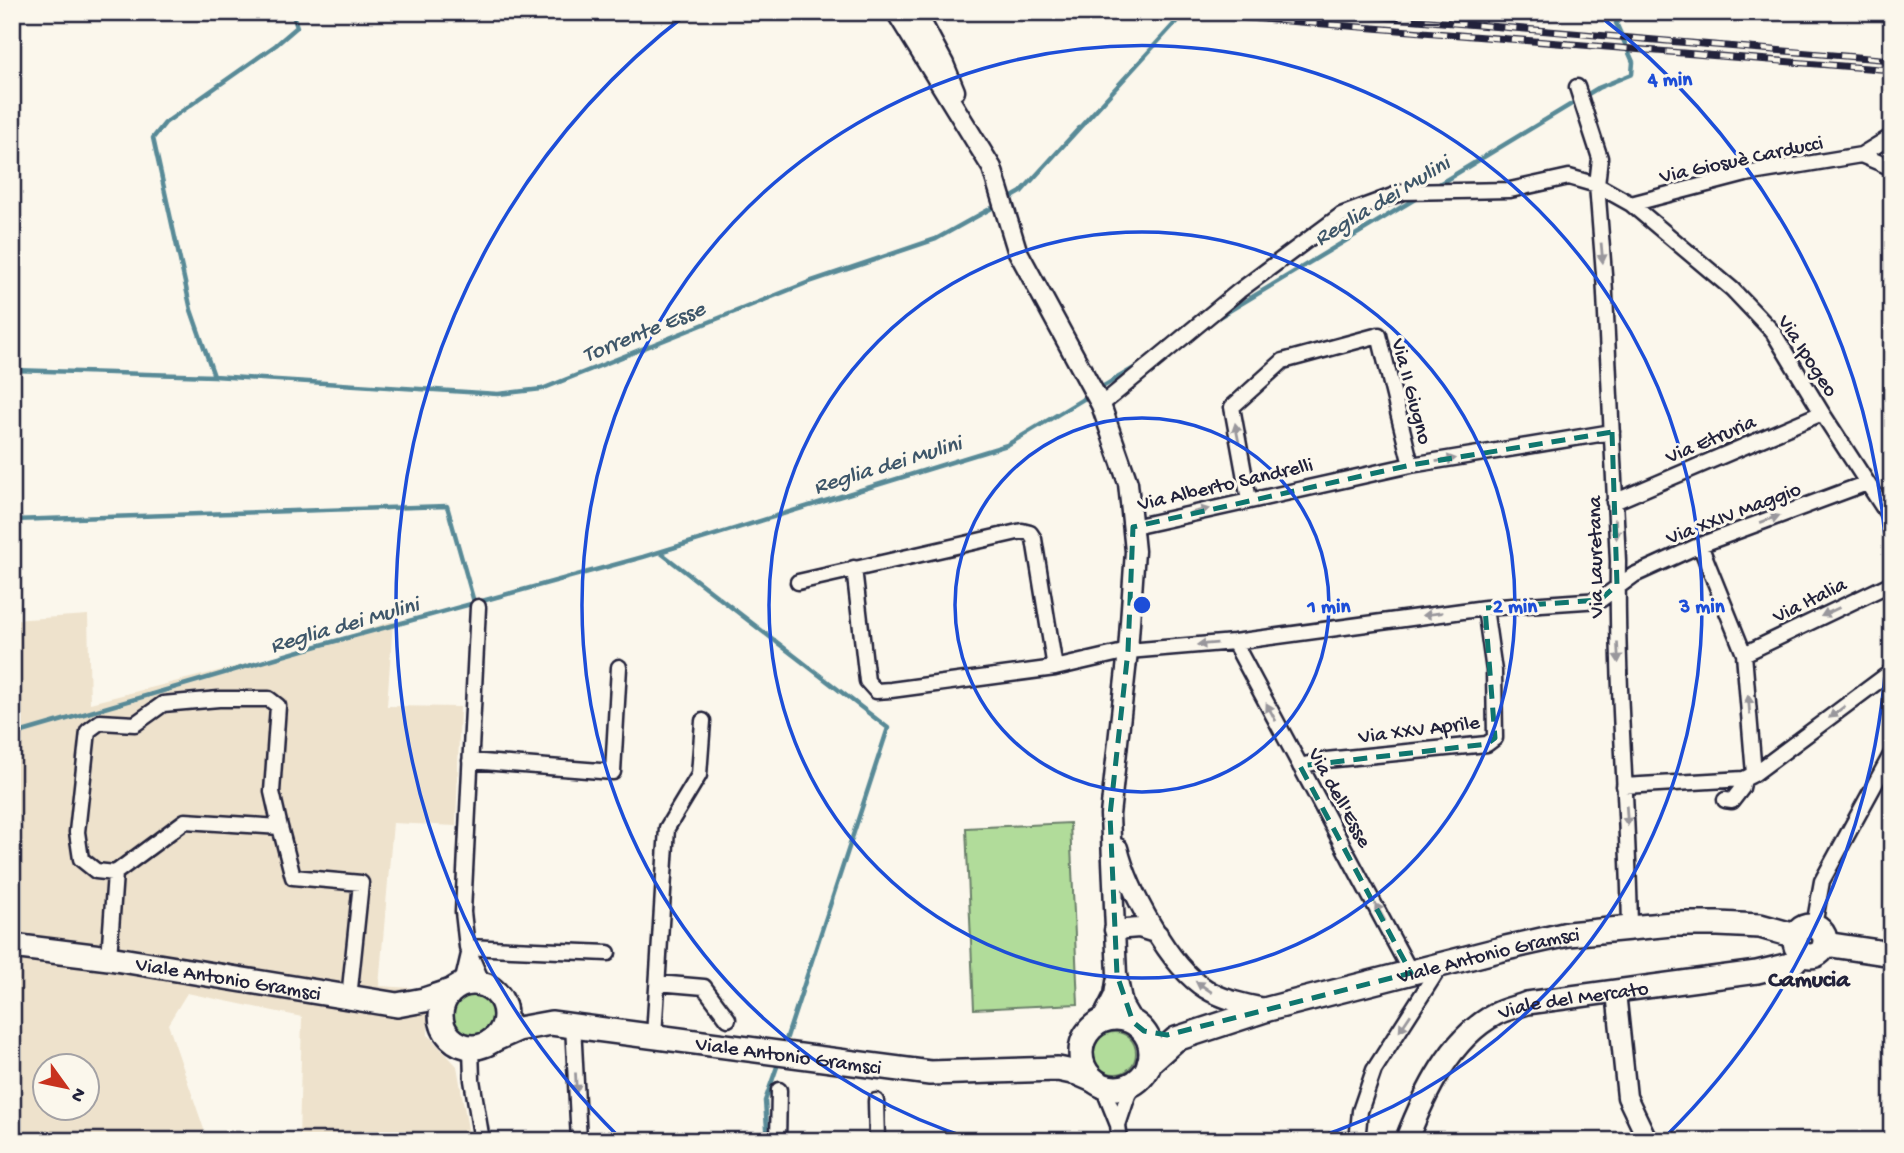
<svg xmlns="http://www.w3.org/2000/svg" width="1904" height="1153" viewBox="0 0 1904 1153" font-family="'Gochi Hand',sans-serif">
	<rect width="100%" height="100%" fill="#fbf7ec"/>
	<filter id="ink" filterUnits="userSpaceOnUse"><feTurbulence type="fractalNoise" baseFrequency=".0143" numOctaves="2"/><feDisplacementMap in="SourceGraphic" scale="14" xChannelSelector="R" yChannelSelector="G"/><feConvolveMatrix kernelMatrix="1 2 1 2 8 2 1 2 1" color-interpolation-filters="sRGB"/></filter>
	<g filter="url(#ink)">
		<path fill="#eee2cc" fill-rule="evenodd" d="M 88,615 L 90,703 L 310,648 L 393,621 L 387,706 L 460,707 L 456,826 L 393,823 L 379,986 L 428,989 L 428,1035 L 457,1066 L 470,1141 L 299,1141 L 302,1017 L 187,993 L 168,1024 L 208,1141 L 12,1141 L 12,620 ZM 46,1066 L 88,1066 L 88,1108 L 46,1108 Z"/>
		<path fill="#b1dc9a" stroke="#6a7f6a" stroke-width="2" d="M 1070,823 L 1078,1004 L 974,1009 L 966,828 Z
			M454 1015a19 19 0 1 1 38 0a19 19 0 1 1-38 0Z
			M1094 1053a21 21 0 1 1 42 0a21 21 0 1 1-42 0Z"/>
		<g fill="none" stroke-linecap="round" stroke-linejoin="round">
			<path stroke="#598a97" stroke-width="4.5" d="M 1436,186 L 1598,88 L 1632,74 L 1633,62 L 1616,23 L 1627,12
				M 1007,200 L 1021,192 L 1185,12
				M 1214,320 L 1420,196
				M 12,370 L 214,376 L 498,394 L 542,389 L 809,282 L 936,239 L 999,204
				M 214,376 L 191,310 L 153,138 L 165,123 L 276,45 L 297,27 L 292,12
				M 1097,390 L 1141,364
				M 12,520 L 447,506 L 474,602
				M 661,553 L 888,728 L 784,1046
				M 12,735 L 310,648 L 643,557 L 1007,445 L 1090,395
				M 768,1141 L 765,1101 L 779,1061"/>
			<defs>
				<path id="minor" d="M 1577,87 L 1600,158 L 1597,185 L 1604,274 L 1618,561 C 1616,683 1628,805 1630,927
					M 1861,155 L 1892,168
					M 1631,204 L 1746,174 L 1861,155 L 1892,136
					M 1101,405 L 1239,291 L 1341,215 L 1403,192 L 1510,190 L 1569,177 L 1597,185 L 1631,204 L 1732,289 L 1773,332 L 1822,413 L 1892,521
					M 1249,500 L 1232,407 L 1283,361 L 1379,335 L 1411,465
					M 1614,502 L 1822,413
					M 1133,527 L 1411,465 L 1612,432
					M 1700,545 L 1744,654 L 1754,774
					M 854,568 L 867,681 L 876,691 L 891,690 L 1055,668 L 1128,651 L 1234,642 L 1485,608 L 1600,600 L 1634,575 L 1700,545 L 1867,483
					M 798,582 L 1022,531 L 1030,533 L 1034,539 L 1055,668
					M 478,607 L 463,912 L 467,947 L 483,984
					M 1234,642 L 1411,973
					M 1744,654 L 1892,583
					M 470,761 L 613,772 L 619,667
					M 1300,766 L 1326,760 L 1487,744 L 1495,738 L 1494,671 L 1485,608
					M 1624,786 L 1744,779 L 1754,774 L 1892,671
					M 1725,800 L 1732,801 L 1742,788 L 1744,779
					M 115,873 L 96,871 L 81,859 L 77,832 L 88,731 L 100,722 L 135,724 L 163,704 L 219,699 L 269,699 L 278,706 L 272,792 L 280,827
					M 1814,926 L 1822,881 L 1892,753
					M 467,947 L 608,953
					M 109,958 L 115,873 L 185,821 L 280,827 L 293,877 L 361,883 L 349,998
					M 658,983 L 704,987 L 728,1019
					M 462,984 L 469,954
					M 573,1025 L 579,1141
					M 654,1036 L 667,828 L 699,775 L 703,721
					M 471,1047 L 472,1080 L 482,1141
					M 1102,1085 L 1118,1125 L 1120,1141
					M 876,1101 L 877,1141
					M 1118,1125 L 1128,1095 L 1136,1081
					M 778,1141 L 779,1090
					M 1357,1141 L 1360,1111 L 1374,1070 L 1441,965"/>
				<path id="tertiary" d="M 896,12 L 992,168 L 1017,250 L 1101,405 L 1128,483 L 1135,551 L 1128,651 L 1110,815 L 1117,975 L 1123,1005 L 1133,1022
					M 916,12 L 944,64 L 955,91
					M 1118,848 C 1128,889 1169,967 1206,989 C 1225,1001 1247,1004 1268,1009
					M 1114,930 L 1139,928 L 1158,934
					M 1616,992 L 1627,1097 L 1648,1141
					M 1101,1021 L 1114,995 L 1116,982"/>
				<g id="secondary">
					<path id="s1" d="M 1406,1141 C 1424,1095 1450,1038 1496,1014 C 1505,1009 1517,1007 1527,1003 L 1757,972 L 1794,963 L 1803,953"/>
				</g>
				<g id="primary">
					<circle cx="1810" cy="941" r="15"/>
					<path d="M 1825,944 L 1892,954"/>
					<path id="s2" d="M 12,946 L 109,958 L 397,1005 L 424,1000 L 451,991"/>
					<circle cx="473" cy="1015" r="32"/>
					<circle cx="1116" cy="1053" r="35"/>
					<path id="s3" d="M 491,1041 L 518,1029 L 551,1023 L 930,1073 L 1058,1069 L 1077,1073 L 1093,1080"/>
					<path id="s4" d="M 1149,1063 L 1176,1039 L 1268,1009 L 1506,948 L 1568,934 L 1672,924 L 1718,924 L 1760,926 L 1796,936"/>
				</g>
			</defs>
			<use href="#minor" stroke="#22223b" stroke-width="19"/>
			<use href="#tertiary" stroke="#22223b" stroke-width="23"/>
			<use href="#secondary" stroke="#22223b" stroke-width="26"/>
			<use href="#primary" stroke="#22223b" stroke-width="28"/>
			<use href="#minor" stroke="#fbf7ec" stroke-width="14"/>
			<use href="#tertiary" stroke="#fbf7ec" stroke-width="18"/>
			<use href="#secondary" stroke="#fbf7ec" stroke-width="21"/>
			<use href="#primary" stroke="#fbf7ec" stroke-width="23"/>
			<defs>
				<path id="rail" d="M 1174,12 L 1892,70
					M 1322,12 L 1892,60"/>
			</defs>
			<use href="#rail" stroke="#22223b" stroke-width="7"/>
			<use href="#rail" stroke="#fbf7ec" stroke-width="4.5" stroke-dasharray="13" stroke-linecap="butt"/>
		</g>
		<defs><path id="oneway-solid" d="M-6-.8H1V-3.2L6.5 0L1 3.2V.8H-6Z" transform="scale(1.75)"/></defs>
		<g fill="#99979c">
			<use href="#oneway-solid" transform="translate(1602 253) rotate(85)"/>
			<use href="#oneway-solid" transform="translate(1237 433) rotate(-101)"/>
			<use href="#oneway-solid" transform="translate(1446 460) rotate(-9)"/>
			<use href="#oneway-solid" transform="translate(1199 511) rotate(-13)"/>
			<use href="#oneway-solid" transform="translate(1770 519) rotate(-20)"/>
			<use href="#oneway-solid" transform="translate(1616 529) rotate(87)"/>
			<use href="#oneway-solid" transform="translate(1830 612) rotate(154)"/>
			<use href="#oneway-solid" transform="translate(1432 614) rotate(173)"/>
			<use href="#oneway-solid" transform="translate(1207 644) rotate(175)"/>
			<use href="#oneway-solid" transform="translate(1618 653) rotate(87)"/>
			<use href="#oneway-solid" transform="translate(1749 705) rotate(-95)"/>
			<use href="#oneway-solid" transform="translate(1271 712) rotate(-118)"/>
			<use href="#oneway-solid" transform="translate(1837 712) rotate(143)"/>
			<use href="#oneway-solid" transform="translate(1627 816) rotate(86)"/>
			<use href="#oneway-solid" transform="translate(1380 912) rotate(-119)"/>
			<use href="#oneway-solid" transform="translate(1204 987) rotate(-146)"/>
			<use href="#oneway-solid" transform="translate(1405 1023) rotate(124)"/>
			<use href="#oneway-solid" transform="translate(576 1083) rotate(87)"/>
		</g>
	</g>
	<path fill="none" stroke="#0f766e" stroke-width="5" stroke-dasharray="14 9" stroke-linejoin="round" d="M 1612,432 L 1617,585 L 1600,600 L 1485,608 L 1495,738 L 1487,744 L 1300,766 L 1411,973 L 1167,1035 L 1144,1031 L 1133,1022 L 1117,975 L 1110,815 L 1128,651 L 1133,527 L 1411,465 Z"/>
	<g fill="none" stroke="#1d4ed8" stroke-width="3.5">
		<circle cx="1142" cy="605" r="187"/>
		<circle cx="1142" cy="605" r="373"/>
		<path d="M978 1141A560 560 0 1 1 1306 1141"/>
		<path d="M619 1137A746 746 0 0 1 688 13M1596 13A746 746 0 0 1 1665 1137"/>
	</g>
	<g text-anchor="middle" stroke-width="6" stroke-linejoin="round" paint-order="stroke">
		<g font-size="21" fill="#22223b" stroke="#fbf7ec">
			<text transform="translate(1741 158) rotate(-12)" y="7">Via Giosuè Carducci</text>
			<text transform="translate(1809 355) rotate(57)" y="7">Via Ipogeo</text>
			<text transform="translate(1413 391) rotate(75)" y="7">Via II Giugno</text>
			<text transform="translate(1710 438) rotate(-23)" y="7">Via Etruria</text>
			<text transform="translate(1225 483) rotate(-13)" y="7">Via Alberto Sandrelli</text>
			<text transform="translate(1733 512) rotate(-21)" y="7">Via XXIV Maggio</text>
			<text transform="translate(1594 557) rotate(-91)" y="7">Via Lauretana</text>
			<text transform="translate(1809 599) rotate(-26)" y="7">Via Italia</text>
			<text transform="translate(1419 728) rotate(-7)" y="7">Via XXV Aprile</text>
			<text transform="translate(1341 797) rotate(61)" y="7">Via dell'Esse</text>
			<text dy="7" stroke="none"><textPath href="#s4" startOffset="360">Viale Antonio Gramsci</textPath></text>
			<text dy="7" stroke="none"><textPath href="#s2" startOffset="219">Viale Antonio Gramsci</textPath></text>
			<text dy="7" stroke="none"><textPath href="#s1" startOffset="238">Viale del Mercato</textPath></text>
			<text dy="7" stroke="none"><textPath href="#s3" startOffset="303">Viale Antonio Gramsci</textPath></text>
		</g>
		<g font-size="23" font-style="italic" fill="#3e5669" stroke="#fbf7ec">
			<text transform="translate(1381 199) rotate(-31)" y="8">Reglia dei Mulini</text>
			<text transform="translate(643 330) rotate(-22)" y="8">Torrente Esse</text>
			<text transform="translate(887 463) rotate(-17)" y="8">Reglia dei Mulini</text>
			<text transform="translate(344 623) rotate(-16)" y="8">Reglia dei Mulini</text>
		</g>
		<g font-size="24" font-weight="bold" fill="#22223b" stroke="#fbf7ec">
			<text x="1809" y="986">Camucia</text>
		</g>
	</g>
	<circle cx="1142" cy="605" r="10" fill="#1d4ed8" stroke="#fbf7ec" stroke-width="3.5"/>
	<g font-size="21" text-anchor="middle" font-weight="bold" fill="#1d4ed8" stroke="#fbf7ec" stroke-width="6" stroke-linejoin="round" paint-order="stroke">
		<text x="1670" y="85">4 min</text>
		<text x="1329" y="612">1 min</text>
		<text x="1515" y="612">2 min</text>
		<text x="1702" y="612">3 min</text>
	</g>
	<rect width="1904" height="1153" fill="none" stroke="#fbf7ec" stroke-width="42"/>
	<rect x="21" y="21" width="1862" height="1111" fill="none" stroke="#22223b" stroke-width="2.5" filter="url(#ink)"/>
	<g transform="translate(66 1087) rotate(123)"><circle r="33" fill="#fbf7ec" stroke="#a4a2a5" stroke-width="2"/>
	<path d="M0-5L12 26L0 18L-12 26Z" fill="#c8321e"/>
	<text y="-10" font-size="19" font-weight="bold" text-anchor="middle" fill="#22223b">N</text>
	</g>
</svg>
